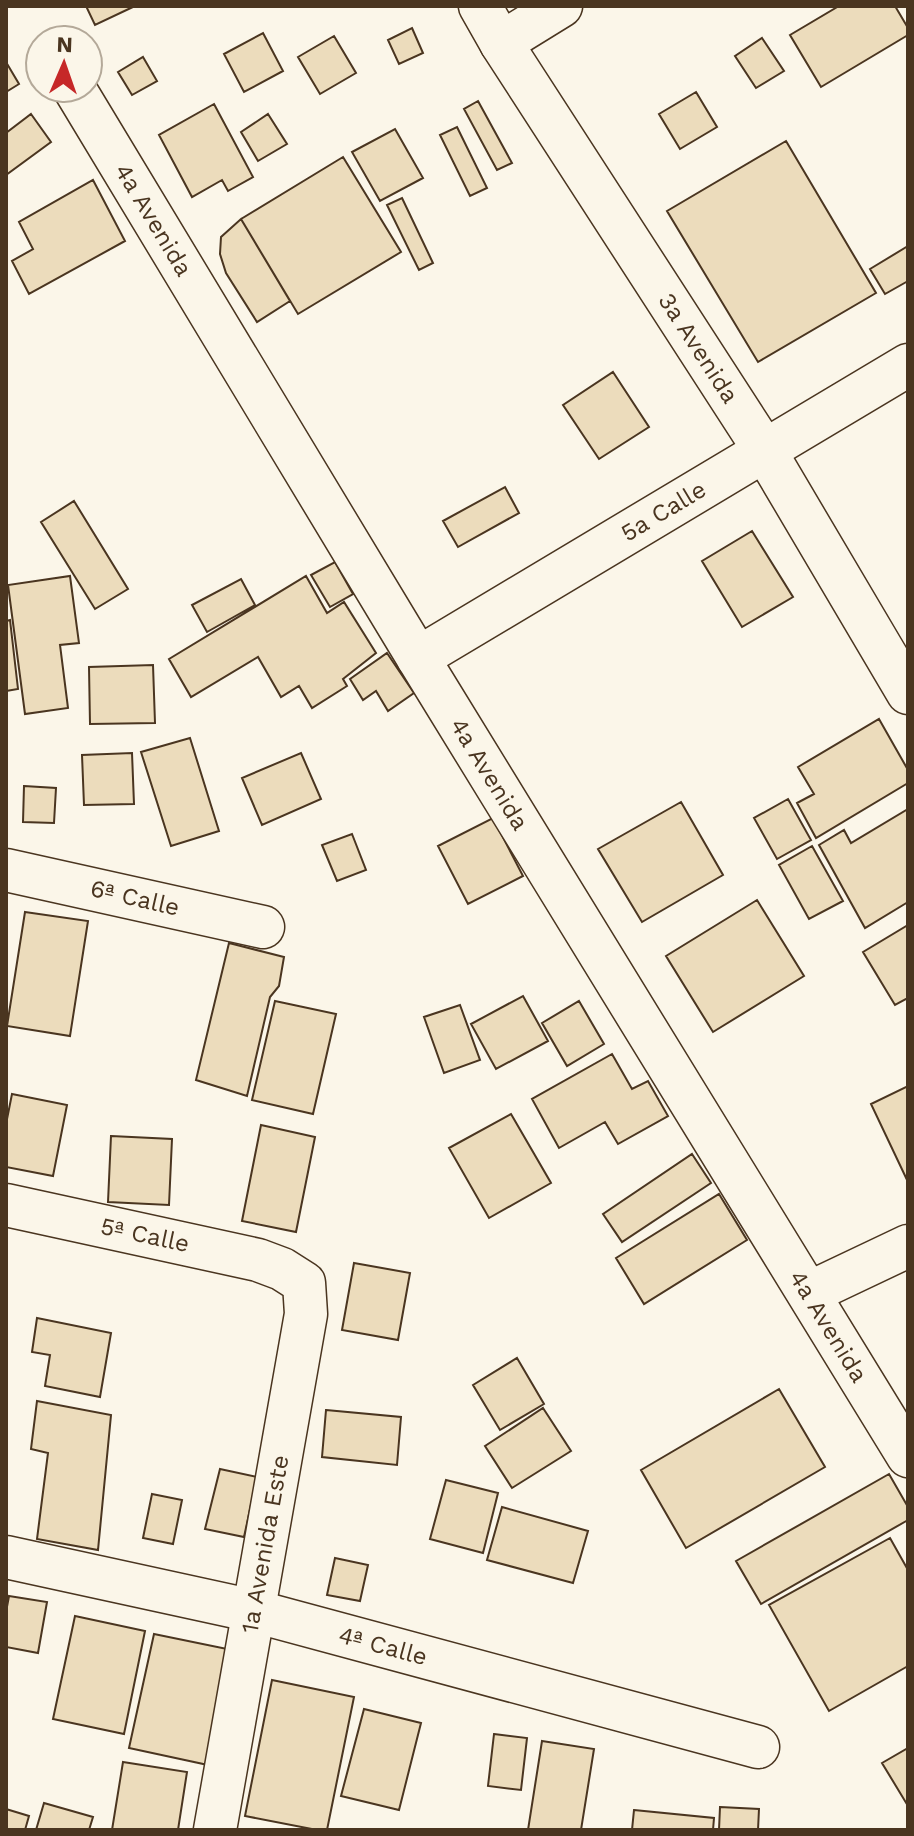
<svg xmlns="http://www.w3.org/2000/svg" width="914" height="1836" viewBox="0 0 914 1836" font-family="'Work Sans',sans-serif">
	<rect width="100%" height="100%" fill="#fbf6e9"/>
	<path fill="#ecdcbc" stroke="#4a3520" stroke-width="2" d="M 86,6 L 135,6 L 95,25 Z
		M 839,6 L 895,6 L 908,28 L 908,35 L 821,87 L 790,35 Z
		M 412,28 L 423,53 L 399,64 L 388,40 Z
		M 263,33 L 283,71 L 244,92 L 224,54 Z
		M 334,36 L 356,73 L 320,94 L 298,57 Z
		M 762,38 L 784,71 L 756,88 L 735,56 Z
		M 143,57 L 157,81 L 132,95 L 118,72 Z
		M 6,62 L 19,84 L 6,92 Z
		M 696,92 L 717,127 L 680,149 L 659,114 Z
		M 478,101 L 512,163 L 497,170 L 464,109 Z
		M 214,104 L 253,177 L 228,191 L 222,180 L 192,197 L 159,135 Z
		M 31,114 L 51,142 L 6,175 L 6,133 Z
		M 268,114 L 287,144 L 258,161 L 241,132 Z
		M 457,127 L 487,188 L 470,196 L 440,135 Z
		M 395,129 L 423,178 L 380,201 L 352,152 Z
		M 786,141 L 876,293 L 758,362 L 667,211 Z
		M 343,157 L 401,252 L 298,314 L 241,219 Z
		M 93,180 L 125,241 L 29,294 L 12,261 L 33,249 L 19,222 Z
		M 402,198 L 433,263 L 419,270 L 387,205 Z
		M 241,219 L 290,301 L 257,322 L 226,273 L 220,254 L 221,237 Z
		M 908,246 L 908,281 L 885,294 L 870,269 Z
		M 613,372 L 649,427 L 599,459 L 563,405 Z
		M 505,487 L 519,513 L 458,547 L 443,521 Z
		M 74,501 L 128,589 L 95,609 L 41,522 Z
		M 752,531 L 793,597 L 742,627 L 702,561 Z
		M 335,562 L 353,594 L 330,607 L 311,575 Z
		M 70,576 L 79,643 L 60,645 L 68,708 L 25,714 L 8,585 Z
		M 306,576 L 327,613 L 344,602 L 376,653 L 343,679 L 347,686 L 312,708 L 299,686 L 281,697 L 258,657 L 191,697 L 169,659 Z
		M 241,579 L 255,605 L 207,632 L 192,605 Z
		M 10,620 L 18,689 L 6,691 L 6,621 Z
		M 387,653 L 414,693 L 388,711 L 376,691 L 363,700 L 350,679 Z
		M 153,665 L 155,723 L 90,724 L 89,667 Z
		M 879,719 L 908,770 L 908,783 L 816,838 L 797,803 L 814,794 L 798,767 Z
		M 190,738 L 219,831 L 171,846 L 141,752 Z
		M 132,753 L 134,804 L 84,805 L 82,755 Z
		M 301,753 L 321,799 L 262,825 L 242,778 Z
		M 24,786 L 56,788 L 54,823 L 23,822 Z
		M 788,799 L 811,840 L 777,859 L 754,818 Z
		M 681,802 L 723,875 L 642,922 L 598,849 Z
		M 908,809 L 908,902 L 865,928 L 819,845 L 844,830 L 851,843 Z
		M 493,818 L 523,876 L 468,904 L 438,846 Z
		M 352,834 L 366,870 L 337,881 L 322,845 Z
		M 812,846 L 843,901 L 809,919 L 779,865 Z
		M 757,900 L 804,976 L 713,1032 L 666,956 Z
		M 25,912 L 88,921 L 70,1036 L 7,1026 Z
		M 908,925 L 908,998 L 895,1005 L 863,952 Z
		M 229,943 L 284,957 L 279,986 L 270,997 L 247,1096 L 196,1080 Z
		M 523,996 L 548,1041 L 496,1069 L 471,1024 Z
		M 275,1001 L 336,1014 L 313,1114 L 252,1100 Z
		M 579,1001 L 604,1044 L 567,1066 L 542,1023 Z
		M 460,1005 L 480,1060 L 444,1073 L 424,1017 Z
		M 612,1054 L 632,1089 L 648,1081 L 668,1116 L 618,1144 L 605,1122 L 559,1148 L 532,1099 Z
		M 908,1086 L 908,1182 L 871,1104 Z
		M 12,1094 L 67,1105 L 53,1176 L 6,1167 L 6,1124 Z
		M 511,1114 L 551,1183 L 489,1218 L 449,1148 Z
		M 261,1125 L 315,1137 L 296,1232 L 242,1221 Z
		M 111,1136 L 172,1139 L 169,1205 L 108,1202 Z
		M 692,1154 L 711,1183 L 622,1242 L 603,1214 Z
		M 719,1194 L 747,1240 L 644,1304 L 616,1258 Z
		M 354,1263 L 410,1273 L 398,1340 L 342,1330 Z
		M 37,1318 L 111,1333 L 100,1397 L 45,1386 L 50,1355 L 32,1352 Z
		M 517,1358 L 544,1404 L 500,1430 L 473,1385 Z
		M 779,1389 L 825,1467 L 686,1548 L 641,1470 Z
		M 37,1401 L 111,1415 L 98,1550 L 37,1539 L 48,1453 L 31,1449 Z
		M 543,1408 L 571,1451 L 512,1488 L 485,1446 Z
		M 326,1410 L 401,1417 L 397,1465 L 322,1457 Z
		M 220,1469 L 257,1477 L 244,1537 L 205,1529 Z
		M 889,1474 L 908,1507 L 908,1520 L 761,1604 L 736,1561 Z
		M 446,1480 L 498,1493 L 483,1553 L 430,1539 Z
		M 152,1494 L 182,1500 L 173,1544 L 143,1538 Z
		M 502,1507 L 588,1531 L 573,1583 L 487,1560 Z
		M 890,1538 L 908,1570 L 908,1666 L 829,1711 L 769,1605 Z
		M 335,1558 L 368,1565 L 360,1601 L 327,1595 Z
		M 9,1596 L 47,1602 L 38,1653 L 6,1647 L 6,1612 Z
		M 75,1616 L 145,1631 L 124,1734 L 53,1719 Z
		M 154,1634 L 232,1650 L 208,1765 L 129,1748 Z
		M 272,1680 L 354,1697 L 327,1830 L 317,1830 L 245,1816 Z
		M 364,1709 L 421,1723 L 399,1810 L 341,1796 Z
		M 494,1734 L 527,1738 L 521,1790 L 488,1786 Z
		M 542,1741 L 594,1749 L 581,1830 L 528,1830 Z
		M 908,1748 L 908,1806 L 882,1763 Z
		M 123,1762 L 187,1772 L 178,1830 L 112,1830 Z
		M 44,1803 L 93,1817 L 89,1830 L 36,1830 Z
		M 720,1807 L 759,1809 L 758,1830 L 719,1830 Z
		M 6,1809 L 29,1816 L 25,1830 L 6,1830 Z
		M 634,1810 L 714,1818 L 713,1830 L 632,1830 Z"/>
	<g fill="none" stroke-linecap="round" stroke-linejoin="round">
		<defs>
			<g id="street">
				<path id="s1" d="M 480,6 L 501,43 L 765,451 L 908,693"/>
				<path d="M 501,43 L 561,6"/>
				<path id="s2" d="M 74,88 L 418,658 L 908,1456"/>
				<path id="s3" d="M 418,658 L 908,365"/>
				<path d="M 6,870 L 263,927"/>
				<path d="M 6,1205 L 258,1260 L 282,1269 L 304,1283 L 306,1314 L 215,1830"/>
				<path d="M 809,1293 L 908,1246"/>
				<path d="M 6,1557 L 254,1611 L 758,1747"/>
			</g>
		</defs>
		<use href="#street" stroke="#4a3520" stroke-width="45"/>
		<use href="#street" stroke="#fbf6e9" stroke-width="42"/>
	</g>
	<g text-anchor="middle" stroke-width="6" stroke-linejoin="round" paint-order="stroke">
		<g font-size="24" fill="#4a3520" stroke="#fbf6e9">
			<text dy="8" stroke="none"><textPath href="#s2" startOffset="154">4a Avenida</textPath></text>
			<text dy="8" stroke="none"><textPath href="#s1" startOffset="406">3a Avenida</textPath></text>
			<text dy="8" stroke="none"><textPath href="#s3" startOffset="286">5a Calle</textPath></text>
			<text dy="8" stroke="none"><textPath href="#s2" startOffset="802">4a Avenida</textPath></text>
			<text transform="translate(135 898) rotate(13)" y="8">6ª Calle</text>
			<text transform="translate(145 1235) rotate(12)" y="8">5ª Calle</text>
			<text dy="8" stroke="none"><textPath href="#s2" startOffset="1450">4a Avenida</textPath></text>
			<text transform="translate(265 1544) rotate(-80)" y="8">1a Avenida Este</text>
			<text transform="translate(383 1646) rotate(15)" y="8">4ª Calle</text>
		</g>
	</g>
	<rect width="914" height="1836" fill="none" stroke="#4a3520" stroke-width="16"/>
	<g transform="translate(64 64) rotate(2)"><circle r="38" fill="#fbf6e9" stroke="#b4a999" stroke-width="2"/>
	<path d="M0-6L14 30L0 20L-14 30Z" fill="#c62828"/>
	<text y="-12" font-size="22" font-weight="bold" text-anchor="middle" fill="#4a3520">N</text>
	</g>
</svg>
